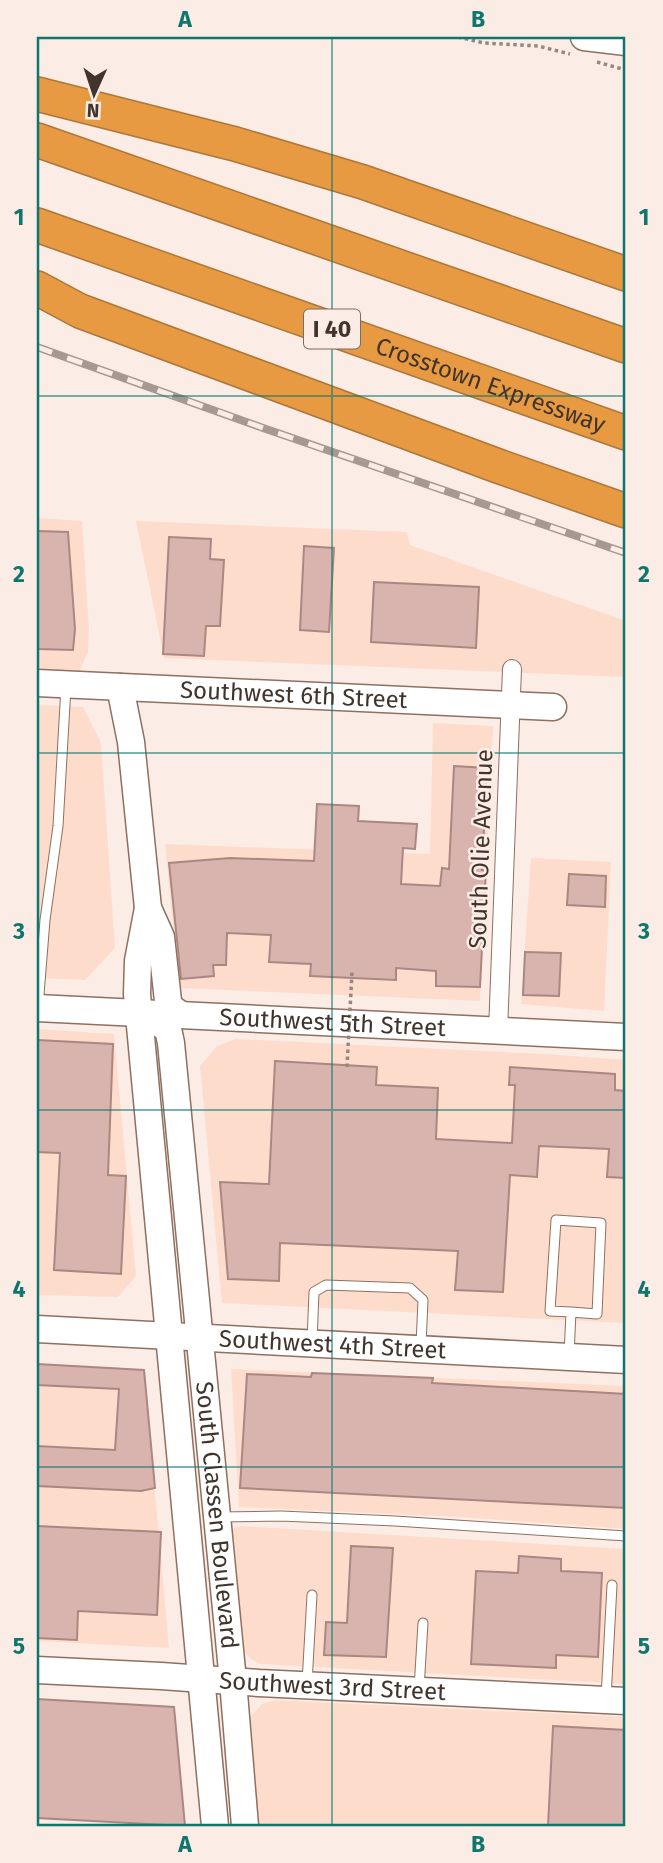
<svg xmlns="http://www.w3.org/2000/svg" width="663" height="1863" viewBox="0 0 663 1863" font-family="'Fira Sans',sans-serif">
	<rect width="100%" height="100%" fill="#fbede6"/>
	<path fill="#fedccc" d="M 37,518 L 82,521 L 89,629 L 88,652 L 78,674 L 37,672 Z
		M 136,521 L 407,532 L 410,545 L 626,621 L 626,677 L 164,658 Z
		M 37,705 L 83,707 L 101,743 L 115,948 L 85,980 L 37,978 Z
		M 433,723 L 493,726 L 480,1001 L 179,988 L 165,844 L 430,854 Z
		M 531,858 L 611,862 L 604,1011 L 521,1004 Z
		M 37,1029 L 114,1034 L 136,1276 L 118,1297 L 37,1295 Z
		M 236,1039 L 546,1054 L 626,1060 L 626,1323 L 222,1303 L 200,1066 L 217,1046 Z
		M 37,1364 L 144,1370 L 169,1648 L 37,1641 Z
		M 231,1369 L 626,1386 L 626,1529 L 459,1517 L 239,1507 Z
		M 242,1526 L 626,1549 L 626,1684 L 261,1664 L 252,1660 L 243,1651 L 238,1642 L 230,1532 L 235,1527 Z
		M 275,1700 L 626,1717 L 626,1826 L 255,1826 L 246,1733 L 251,1716 L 262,1704 Z"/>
	<path fill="#d9b4ae" stroke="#ab8781" stroke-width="2" d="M 37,531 L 68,532 L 75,629 L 73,650 L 37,649 Z
		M 169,537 L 211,539 L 210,559 L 224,560 L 220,626 L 206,626 L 204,656 L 163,654 Z
		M 304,546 L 334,548 L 329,632 L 300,630 Z
		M 374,582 L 479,587 L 476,648 L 371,642 Z
		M 454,766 L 487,768 L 482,870 L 486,870 L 480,987 L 436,986 L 436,971 L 396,968 L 396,980 L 310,976 L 311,964 L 269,962 L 271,935 L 227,933 L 226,965 L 213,965 L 214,976 L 181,979 L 169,863 L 230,858 L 314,861 L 317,804 L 359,806 L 358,821 L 417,824 L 415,849 L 403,848 L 401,884 L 440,886 L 442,868 L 449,869 Z
		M 569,874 L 606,876 L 605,907 L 567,905 Z
		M 525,952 L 561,953 L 559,996 L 523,995 Z
		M 37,1040 L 113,1044 L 108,1175 L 126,1176 L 121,1274 L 54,1270 L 60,1153 L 37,1152 Z
		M 275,1061 L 377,1067 L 376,1085 L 438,1088 L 436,1139 L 512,1143 L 515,1085 L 509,1085 L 510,1067 L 615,1074 L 615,1090 L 626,1091 L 626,1178 L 607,1177 L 609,1149 L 539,1146 L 537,1177 L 510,1175 L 503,1292 L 455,1290 L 458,1251 L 280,1243 L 279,1281 L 228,1279 L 220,1182 L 269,1184 Z
		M 37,1364 L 144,1370 L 155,1488 L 141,1491 L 37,1486 L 37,1446 L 115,1450 L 119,1389 L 37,1385 Z
		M 312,1373 L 433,1378 L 432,1383 L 626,1394 L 626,1508 L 240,1488 L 247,1374 L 311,1377 Z
		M 37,1526 L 161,1532 L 157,1615 L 78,1611 L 77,1640 L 37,1638 Z
		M 351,1546 L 393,1548 L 386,1657 L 324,1655 L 326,1622 L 347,1623 Z
		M 519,1556 L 561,1559 L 561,1571 L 602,1573 L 598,1657 L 556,1655 L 556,1668 L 471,1664 L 476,1571 L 518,1573 Z
		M 37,1699 L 174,1707 L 185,1826 L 37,1818 Z
		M 553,1726 L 626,1730 L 626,1826 L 548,1826 Z"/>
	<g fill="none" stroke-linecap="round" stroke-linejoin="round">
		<defs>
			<path id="lane" d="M 38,1007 L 45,920 L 58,826 L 66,687
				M 312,1342 L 314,1292 L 326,1285 L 410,1288 L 423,1300 L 421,1345
				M 569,1355 L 571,1312 L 550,1311 L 556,1220 L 601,1223 L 597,1314 L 571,1312
				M 219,1517 L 281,1516 L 395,1521 L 626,1536
				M 307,1683 L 312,1595
				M 419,1689 L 423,1623
				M 606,1698 L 612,1585"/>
			<path id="street" d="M 498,1031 L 512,669"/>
			<g id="secondary">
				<path d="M 584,37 L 626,42"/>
				<path id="s1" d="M 37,683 L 553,707"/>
				<path d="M 120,687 L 131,742 L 148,908 L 161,937 L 168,1001 L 171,1008 L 181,1015"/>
				<path d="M 148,908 L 138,961 L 137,994 L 215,1826"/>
				<path id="s2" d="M 37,1008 L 626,1037"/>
				<path id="s3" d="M 139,1013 L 152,1019 L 168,1029 L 171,1043 L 233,1681 L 245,1826"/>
				<path id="s4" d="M 37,1329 L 626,1360"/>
				<path id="s5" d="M 37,1670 L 161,1676 L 259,1683 L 626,1701"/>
			</g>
			<g id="highway">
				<path d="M 37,94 L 235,144 L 363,182 L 626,274"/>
				<path d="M 37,140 L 626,346"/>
				<path id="s6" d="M 37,225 L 626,433"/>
				<path d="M 37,288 L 80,311 L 498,466 L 626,511"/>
			</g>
		</defs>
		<use href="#lane" stroke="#8e7061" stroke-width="11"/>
		<use href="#street" stroke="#8e7061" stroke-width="20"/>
		<use href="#secondary" stroke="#8e7061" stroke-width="29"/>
		<use href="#highway" stroke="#ad763b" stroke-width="36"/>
		<path stroke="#958881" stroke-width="3.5" stroke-dasharray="3.5 3.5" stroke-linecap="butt" d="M 458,37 L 484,43 L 538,46 L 570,54
			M 597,62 L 626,70"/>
		<use href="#lane" stroke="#fff" stroke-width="9"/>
		<use href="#street" stroke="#fff" stroke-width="18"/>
		<use href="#secondary" stroke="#fff" stroke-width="26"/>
		<use href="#highway" stroke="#e79a42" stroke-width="33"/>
		<defs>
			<path id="rail" d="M 37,347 L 266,429 L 626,553"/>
		</defs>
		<use href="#rail" stroke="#a79992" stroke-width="8"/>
		<use href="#rail" stroke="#fbede6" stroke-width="5" stroke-dasharray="16" stroke-linecap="butt"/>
		<path stroke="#958881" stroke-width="3.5" stroke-dasharray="3.5 3.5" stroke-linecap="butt" d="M 347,1067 L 352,972"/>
	</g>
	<path fill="none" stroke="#0f766e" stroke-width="2" stroke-opacity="0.55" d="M 332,37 L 332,1826M 37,396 L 626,396M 37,753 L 626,753M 37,1110 L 626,1110M 37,1467 L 626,1467"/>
	<g text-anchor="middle" stroke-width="5" stroke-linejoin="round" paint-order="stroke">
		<rect fill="#fbede6" stroke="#796c64" stroke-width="2" x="304" y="309.5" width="56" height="39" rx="5"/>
		<g font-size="23" font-weight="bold" fill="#41342d">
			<text x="332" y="337">I 40</text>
		</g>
		<g font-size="24" fill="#41342d" stroke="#fbede6">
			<text dy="8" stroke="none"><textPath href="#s6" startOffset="481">Crosstown Expressway</textPath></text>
			<text dy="8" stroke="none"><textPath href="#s1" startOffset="257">Southwest 6th Street</textPath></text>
			<text transform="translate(481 849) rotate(-88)" y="8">South Olie Avenue</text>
			<text dy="8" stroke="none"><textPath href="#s2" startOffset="296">Southwest 5th Street</textPath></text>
			<text dy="8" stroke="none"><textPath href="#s4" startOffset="296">Southwest 4th Street</textPath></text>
			<text dy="8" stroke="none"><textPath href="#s3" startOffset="522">South Classen Boulevard</textPath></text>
			<text dy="8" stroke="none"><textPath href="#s5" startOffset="296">Southwest 3rd Street</textPath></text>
		</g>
	</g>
	<rect width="663" height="1863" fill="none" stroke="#fbede6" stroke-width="77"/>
	<g transform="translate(94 94) rotate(183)" stroke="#fbede6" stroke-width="5" paint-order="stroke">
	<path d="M0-5L12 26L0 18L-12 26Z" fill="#41342d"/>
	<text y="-10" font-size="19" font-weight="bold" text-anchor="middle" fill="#41342d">N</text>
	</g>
	<rect x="38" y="38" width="586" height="1787" fill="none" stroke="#0f766e" stroke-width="2.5"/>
	<g font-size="23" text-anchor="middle" font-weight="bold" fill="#0f766e">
		<text x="185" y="27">A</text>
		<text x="478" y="27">B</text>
		<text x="19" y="225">1</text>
		<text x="644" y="225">1</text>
		<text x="19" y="582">2</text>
		<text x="644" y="582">2</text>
		<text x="19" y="939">3</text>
		<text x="644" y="939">3</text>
		<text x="19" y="1297">4</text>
		<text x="644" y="1297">4</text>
		<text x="19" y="1654">5</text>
		<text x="644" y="1654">5</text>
		<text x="185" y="1852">A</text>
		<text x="478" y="1852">B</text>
	</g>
</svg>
